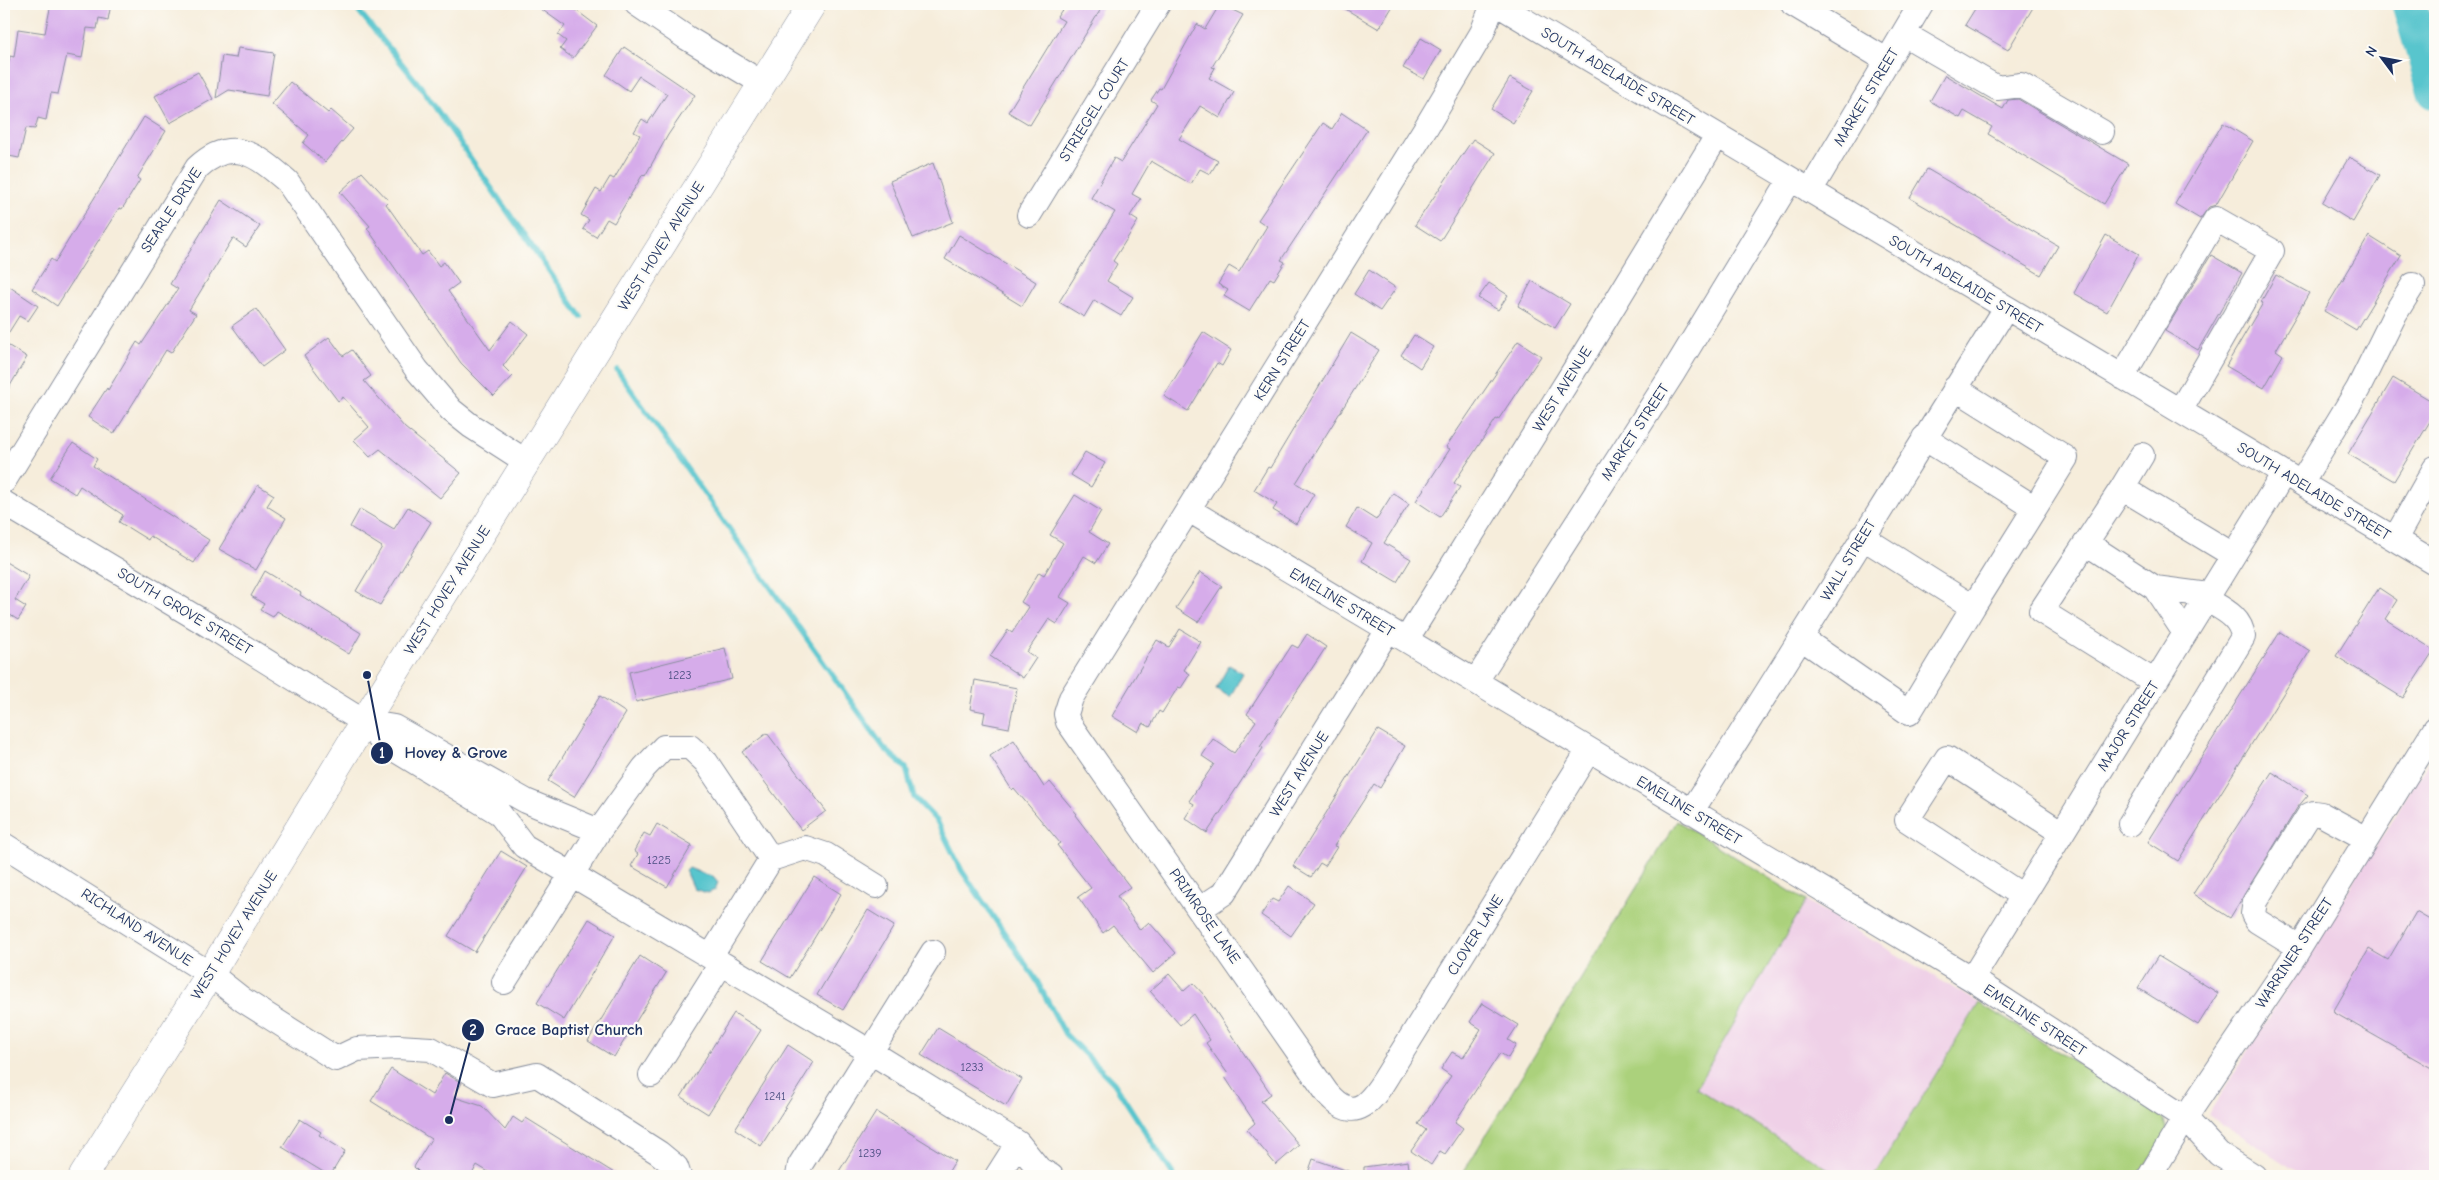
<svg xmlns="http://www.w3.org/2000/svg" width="2439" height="1180" viewBox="0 0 2439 1180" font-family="'Comic Neue',sans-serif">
	<rect width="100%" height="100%" fill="#fdfcf7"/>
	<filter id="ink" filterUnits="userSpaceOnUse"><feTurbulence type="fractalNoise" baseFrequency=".02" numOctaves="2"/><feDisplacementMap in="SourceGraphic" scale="10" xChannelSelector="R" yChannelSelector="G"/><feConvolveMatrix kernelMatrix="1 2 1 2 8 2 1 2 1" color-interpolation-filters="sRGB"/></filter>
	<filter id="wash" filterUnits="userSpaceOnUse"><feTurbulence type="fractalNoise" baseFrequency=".0096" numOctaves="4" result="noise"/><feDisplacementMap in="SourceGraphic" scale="20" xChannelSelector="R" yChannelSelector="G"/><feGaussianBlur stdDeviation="1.12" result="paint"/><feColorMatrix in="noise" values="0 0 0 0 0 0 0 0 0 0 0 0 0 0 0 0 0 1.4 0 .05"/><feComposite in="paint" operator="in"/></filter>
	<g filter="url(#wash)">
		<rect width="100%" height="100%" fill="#f6eddb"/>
		<path fill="#efd0e7" d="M 2435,751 L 2435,1176 L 2304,1176 L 2208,1115 Z
			M 1806,901 L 1979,1003 L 1874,1176 L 1840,1176 L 1696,1088 Z"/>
		<path fill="#abd17b" stroke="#63806c" d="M 1677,821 L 1806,901 L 1696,1088 L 1840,1176 L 1461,1176 Z
			M 1979,1003 L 2163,1116 L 2167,1132 L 2140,1176 L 1874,1176 Z"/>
		<path fill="#58c5cd" stroke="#3a7a96" d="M 1229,665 L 1243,673 L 1230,697 L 1216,689 Z
			M 689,868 C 697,871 704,875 713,876 L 718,882 L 715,890 L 708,893 L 694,889 L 686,871 Z"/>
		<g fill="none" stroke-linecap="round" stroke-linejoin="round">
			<path stroke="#58c5cd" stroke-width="5.5" d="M 353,4 L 421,87 L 581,317
				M 617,370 L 884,748 L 906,768 L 914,797 L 937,821 L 962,871 L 1037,981 L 1065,1034 L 1114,1083 L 1174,1176"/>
			<path stroke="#58c5cd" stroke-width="35" d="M 2409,4 L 2435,92"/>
		</g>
		<g id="blocks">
			<path fill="#d6acea" d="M 51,4 L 111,4 L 108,20 L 99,18 L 97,29 L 87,28 L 82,58 L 67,55 L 58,94 L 51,93 L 46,120 L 38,118 L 35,129 L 26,128 L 19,158 L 4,155 L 4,83 L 10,56 L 14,57 L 18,29 L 45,33 Z
				M 534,4 L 568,4 L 597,26 L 573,58 L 560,49 L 566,41 L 558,35 L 565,26 Z
				M 1066,4 L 1104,4 L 1030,125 L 1008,112 L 1064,21 L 1057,17 Z
				M 1220,4 L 1243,15 L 1212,67 L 1215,68 L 1209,78 L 1234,92 L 1220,118 L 1200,106 L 1179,139 L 1218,161 L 1210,174 L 1200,169 L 1191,184 L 1151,161 L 1132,194 L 1141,199 L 1130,216 L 1138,221 L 1113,261 L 1117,264 L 1107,281 L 1133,297 L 1121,316 L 1094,300 L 1084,317 L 1059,302 L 1115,212 L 1091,198 L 1114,158 L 1121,162 L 1157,104 L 1151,100 L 1159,88 L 1161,89 L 1197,24 L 1205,29 Z
				M 1337,4 L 1394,4 L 1379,29 Z
				M 1978,4 L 2035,4 L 2008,50 L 1965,25 Z
				M 1421,38 L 1441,50 L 1424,79 L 1403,68 Z
				M 624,47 L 695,95 L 668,135 L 645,176 L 643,174 L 614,223 L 607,219 L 596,237 L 583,229 L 589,220 L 581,215 L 596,189 L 601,192 L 610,177 L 614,179 L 640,135 L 634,132 L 642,119 L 648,123 L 667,94 L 639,76 L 629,91 L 606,75 Z
				M 238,48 L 274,53 L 267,96 L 229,90 L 216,98 L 222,56 L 236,58 Z
				M 198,72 L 213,99 L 170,123 L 155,96 Z
				M 1945,75 L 2003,109 L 2008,100 L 2018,99 L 2128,164 L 2104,204 L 1988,134 L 1992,127 L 1964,111 L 1960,118 L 1930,101 Z
				M 1510,78 L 1533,91 L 1513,123 L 1491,109 Z
				M 290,82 L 328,113 L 331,110 L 353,129 L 325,162 L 303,143 L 309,135 L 272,104 Z
				M 1342,113 L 1367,130 L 1281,260 L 1285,262 L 1274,280 L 1270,278 L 1249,311 L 1224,296 L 1228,290 L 1218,284 L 1229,266 L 1239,272 L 1267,226 L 1258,220 L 1323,123 L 1332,129 Z
				M 144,117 L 166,131 L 137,178 L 140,180 L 122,209 L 119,208 L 57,306 L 32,289 L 51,259 L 55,262 Z
				M 2223,123 L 2253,141 L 2216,205 L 2209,207 L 2200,219 L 2175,204 Z
				M 1473,139 L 1495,153 L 1440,241 L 1415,225 Z
				M 2349,157 L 2380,175 L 2353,222 L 2322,203 Z
				M 933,163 L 953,222 L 913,238 L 890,181 Z
				M 1927,169 L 2058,246 L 2041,275 L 1910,198 Z
				M 362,172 L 389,201 L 386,204 L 422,255 L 428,251 L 439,266 L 444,262 L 459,283 L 448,291 L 490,350 L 512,321 L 528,334 L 503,366 L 513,376 L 494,396 L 461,363 L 367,228 L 370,226 L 340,192 Z
				M 221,200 L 260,226 L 246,247 L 233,238 L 189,310 L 196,314 L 171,353 L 166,350 L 114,434 L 88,417 L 107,388 L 108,390 L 137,342 L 141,345 L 178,289 L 170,284 Z
				M 959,235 L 1036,282 L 1022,306 L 945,259 Z
				M 2106,235 L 2139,254 L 2107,312 L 2074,293 Z
				M 2369,236 L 2401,256 L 2356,330 L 2324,311 Z
				M 2211,255 L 2242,273 L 2198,350 L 2165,331 Z
				M 1369,270 L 1396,288 L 1380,311 L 1354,294 Z
				M 2276,275 L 2309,293 L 2276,350 L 2283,355 L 2264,388 L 2226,366 L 2263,303 L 2261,302 Z
				M 1532,281 L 1570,304 L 1555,328 L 1518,306 Z
				M 1489,283 L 1508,295 L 1498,310 L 1478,298 Z
				M 10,287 L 38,306 L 28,321 L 19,316 L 4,340 L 4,297 Z
				M 256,309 L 285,350 L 262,367 L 232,326 Z
				M 1203,332 L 1231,350 L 1222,366 L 1217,363 L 1188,411 L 1164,396 Z
				M 1351,333 L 1379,350 L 1296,483 L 1314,494 L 1296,524 L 1273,510 L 1277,504 L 1254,490 L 1268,467 L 1270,468 Z
				M 1414,335 L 1433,347 L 1420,368 L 1401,355 Z
				M 329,337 L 343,356 L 352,350 L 371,376 L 364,381 L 405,428 L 461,473 L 440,498 L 380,449 L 370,457 L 354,440 L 369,427 L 343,397 L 338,401 L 304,356 Z
				M 1518,341 L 1541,356 L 1498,420 L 1496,419 L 1454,483 L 1460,487 L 1440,517 L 1416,501 L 1450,449 L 1446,447 Z
				M 4,343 L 27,357 L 4,396 Z
				M 2393,378 L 2435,403 L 2435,413 L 2394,481 L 2348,454 Z
				M 73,443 L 97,459 L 93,466 L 209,540 L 194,563 L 150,536 L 148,540 L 119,522 L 123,515 L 80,486 L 75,494 L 50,478 Z
				M 1085,452 L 1105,463 L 1091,487 L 1071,475 Z
				M 258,485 L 274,495 L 267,506 L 286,518 L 256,570 L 219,549 Z
				M 1393,493 L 1409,504 L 1384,543 L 1411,559 L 1397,582 L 1362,561 L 1372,543 L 1346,527 L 1357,508 L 1376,520 Z
				M 1075,495 L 1101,511 L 1089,532 L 1108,544 L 1096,563 L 1084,556 L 1060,597 L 1070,603 L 1057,624 L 1049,619 L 1027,652 L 1036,658 L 1023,678 L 990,656 L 1008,630 L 1012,633 L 1029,607 L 1021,602 L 1039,572 L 1044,575 L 1063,543 L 1050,535 Z
				M 408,507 L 431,522 L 380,605 L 356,591 L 382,547 L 350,527 L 360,509 L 394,529 Z
				M 4,561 L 29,576 L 15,600 L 26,607 L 18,620 L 7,613 L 4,619 Z
				M 265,571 L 301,593 L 300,595 L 361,633 L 349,654 L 277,611 L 273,617 L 260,610 L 264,604 L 251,596 Z
				M 1200,572 L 1222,586 L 1198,622 L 1176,608 Z
				M 2379,588 L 2397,600 L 2385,619 L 2434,650 L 2403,698 L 2336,656 Z
				M 1180,629 L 1201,642 L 1184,670 L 1190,674 L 1181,688 L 1178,687 L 1162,713 L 1159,711 L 1150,727 L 1143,723 L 1138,732 L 1112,716 L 1157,640 L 1169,647 Z
				M 2280,632 L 2310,651 L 2178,861 L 2148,842 Z
				M 1307,634 L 1326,647 L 1260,747 L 1263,748 L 1207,833 L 1185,818 L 1194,804 L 1189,801 L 1214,764 L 1202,756 L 1213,739 L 1234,753 L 1256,721 L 1247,714 L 1292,645 L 1298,648 Z
				M 725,648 L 732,679 L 636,702 L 629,672 Z
				M 975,680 L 1017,688 L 1009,728 L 983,723 L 985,712 L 970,709 Z
				M 600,696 L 626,713 L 574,797 L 548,781 Z
				M 1378,730 L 1405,746 L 1380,788 L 1374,784 L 1334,846 L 1337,847 L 1325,866 L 1320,863 L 1311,877 L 1293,866 Z
				M 767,733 L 826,811 L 801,830 L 742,752 Z
				M 1014,740 L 1044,787 L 1050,782 L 1077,814 L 1075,815 L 1130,887 L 1117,896 L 1140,930 L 1149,922 L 1176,953 L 1153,973 L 1113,925 L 1103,933 L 1078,897 L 1091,888 L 1057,845 L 1060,843 L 1014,788 L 1012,790 L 990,756 Z
				M 2272,772 L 2308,795 L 2297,808 L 2230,918 L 2193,894 Z
				M 657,824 L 692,845 L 667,887 L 631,866 L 638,854 L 634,851 L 644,833 L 650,836 Z
				M 501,851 L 527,867 L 475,952 L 448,936 Z
				M 814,877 L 841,894 L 790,978 L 762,961 Z
				M 1289,886 L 1314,903 L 1291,936 L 1261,915 L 1272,899 L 1278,902 Z
				M 868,910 L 894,926 L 843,1010 L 817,995 Z
				M 2416,912 L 2435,923 L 2435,1070 L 2333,1012 L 2369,949 L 2388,960 Z
				M 589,919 L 615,935 L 564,1020 L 537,1003 Z
				M 640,956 L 666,973 L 614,1057 L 588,1041 Z
				M 2158,956 L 2218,993 L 2198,1025 L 2138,988 Z
				M 1169,974 L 1184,991 L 1193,983 L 1206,997 L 1271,1094 L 1261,1101 L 1299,1145 L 1276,1165 L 1247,1130 L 1255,1123 L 1225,1077 L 1228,1074 L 1206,1043 L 1210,1040 L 1193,1014 L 1180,1025 L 1150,991 Z
				M 1482,1003 L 1518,1025 L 1508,1040 L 1516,1045 L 1508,1058 L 1500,1053 L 1455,1122 L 1463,1128 L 1445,1154 L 1440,1151 L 1431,1165 L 1411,1151 L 1426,1130 L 1418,1124 L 1451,1076 L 1441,1069 L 1452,1052 L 1463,1058 L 1481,1029 L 1470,1022 Z
				M 734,1013 L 761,1030 L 708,1114 L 681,1097 Z
				M 938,1028 L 1022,1079 L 1006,1106 L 921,1055 Z
				M 788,1045 L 814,1062 L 761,1146 L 735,1129 Z
				M 391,1069 L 432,1095 L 445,1073 L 462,1083 L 454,1097 L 482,1106 L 505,1130 L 513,1117 L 522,1123 L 526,1118 L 619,1176 L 495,1176 L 477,1165 L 471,1176 L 423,1176 L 414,1167 L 431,1139 L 371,1101 Z
				M 876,1112 L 955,1161 L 946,1176 L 836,1176 Z
				M 300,1119 L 321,1132 L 319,1135 L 345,1151 L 330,1176 L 282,1147 Z
				M 1313,1159 L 1357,1174 L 1356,1176 L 1307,1176 Z
				M 1408,1161 L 1410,1176 L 1364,1176 L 1364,1167 Z"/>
		</g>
	</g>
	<g filter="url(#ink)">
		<use href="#blocks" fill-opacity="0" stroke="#888e9c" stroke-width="1"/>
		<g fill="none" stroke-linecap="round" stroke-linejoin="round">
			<defs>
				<path id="minor" d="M 637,4 L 687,38 L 762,83
					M 1493,4 L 1482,33 L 1425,129 L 1071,698 L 1066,714 L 1068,722 L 1327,1093 C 1361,1133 1379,1087 1397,1060 L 1589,750
					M 1497,4 L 2435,563
					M 1793,4 L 1888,61
					M 1904,34 L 1997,88 L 2021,85 L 2102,132
					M 1810,191 L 1921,4
					M 1029,215 L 1158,4
					M 2122,377 L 2216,219 L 2272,251 L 2180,411
					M 1955,388 L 2066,458 L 2035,508
					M 4,481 L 197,168 C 232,135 257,155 287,181 L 417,370 L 451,410 L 471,426 L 527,462
					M 2301,483 L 2358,389 L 2395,314 L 2413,285
					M 2122,488 L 2142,455
					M 4,503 L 205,623 L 364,722 L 384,743 L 499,813 L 524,846 L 869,1051 L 1018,1143
					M 1189,510 L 1972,979 L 2185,1118 L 2219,1154 L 2254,1176
					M 1862,537 L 1973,607 L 2035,508 L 1924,438
					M 2395,539 L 2435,468
					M 2086,543 L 2155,588 L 2185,633
					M 2155,588 L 2208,595
					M 1801,638 L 1909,713 L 1973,607
					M 1406,640 L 1583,356 L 1717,136
					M 1476,681 L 1673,373 L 1790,180
					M 2155,682 L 2041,611 L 2122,488 L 2233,555
					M 364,722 L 394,727 L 526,801 L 599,831
					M 1691,812 C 1798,645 1901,476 2006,308
					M 2130,824 L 2243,637 C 2241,616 2222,609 2206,599
					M 4,845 L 210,974 L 243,1000 L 336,1059 L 357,1049 L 398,1047 L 431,1049 L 493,1085 L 537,1075 L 659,1153 L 676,1167 L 679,1176
					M 2023,896 L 1907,820 L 1947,758 L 2062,833
					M 1200,909 L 1224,893 L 1388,630
					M 2299,947 L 2257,921 L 2253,914 L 2255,901 L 2309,815 L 2314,813 L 2321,814 L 2367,839
					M 711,956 L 771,859
					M 1972,979 L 2284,473
					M 504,982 L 599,831 L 644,768 L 664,747 L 690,747 L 706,762 L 771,859 L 805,848 L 826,855 L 876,886
					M 651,1075 L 721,964
					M 798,1176 L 800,1165 L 933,952
					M 997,1176 L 1018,1143 L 1039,1169 L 1051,1176
					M 2150,1176 L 2185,1118 L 2297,952 L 2435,729"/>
				<path id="major" d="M 83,1176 L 210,974 L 364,722 L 812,4"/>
			</defs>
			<use href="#minor" stroke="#888e9c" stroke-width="26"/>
			<use href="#major" stroke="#888e9c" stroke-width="29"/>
			<use href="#minor" stroke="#fff" stroke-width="24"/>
			<use href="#major" stroke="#fff" stroke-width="28"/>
		</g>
	</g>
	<g text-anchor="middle" stroke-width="4.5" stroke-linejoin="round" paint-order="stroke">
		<g font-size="12" fill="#4a4e81">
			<text x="680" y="679">1223</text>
			<text x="659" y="864">1225</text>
			<text x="972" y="1071">1233</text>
			<text x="775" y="1100">1241</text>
			<text x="870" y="1157">1239</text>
		</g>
		<g font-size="15" fill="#1b2f5e" stroke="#fdfcf7">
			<text transform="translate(1618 76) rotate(31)" y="5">SOUTH ADELAIDE STREET</text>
			<text transform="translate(1866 97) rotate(-59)" y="5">MARKET STREET</text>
			<text transform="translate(1094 110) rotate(-58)" y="5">STRIEGEL COURT</text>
			<text transform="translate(171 210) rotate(-57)" y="5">SEARLE DRIVE</text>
			<text transform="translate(661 246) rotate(-58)" y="5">WEST HOVEY AVENUE</text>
			<text transform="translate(1966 284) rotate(31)" y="5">SOUTH ADELAIDE STREET</text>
			<text transform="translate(1282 360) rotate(-58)" y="5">KERN STREET</text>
			<text transform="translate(1562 389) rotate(-58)" y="5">WEST AVENUE</text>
			<text transform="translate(1635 432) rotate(-57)" y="5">MARKET STREET</text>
			<text transform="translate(2314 491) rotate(31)" y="5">SOUTH ADELAIDE STREET</text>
			<text transform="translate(1848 560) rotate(-59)" y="5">WALL STREET</text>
			<text transform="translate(447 590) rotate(-58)" y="5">WEST HOVEY AVENUE</text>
			<text transform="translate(1342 602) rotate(31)" y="5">EMELINE STREET</text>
			<text transform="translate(185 611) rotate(31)" y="5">SOUTH GROVE STREET</text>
			<text transform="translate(2128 726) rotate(-58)" y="5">MAJOR STREET</text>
			<text transform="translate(1299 774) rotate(-58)" y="5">WEST AVENUE</text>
			<text transform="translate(1689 810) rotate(31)" y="5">EMELINE STREET</text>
			<text transform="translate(1205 916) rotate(55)" y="5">PRIMROSE LANE</text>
			<text transform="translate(137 927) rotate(33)" y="5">RICHLAND AVENUE</text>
			<text transform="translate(234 935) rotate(-58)" y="5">WEST HOVEY AVENUE</text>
			<text transform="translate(1475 935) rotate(-58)" y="5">CLOVER LANE</text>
			<text transform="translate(2294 953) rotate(-57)" y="5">WARRINER STREET</text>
			<text transform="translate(2035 1020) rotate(33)" y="5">EMELINE STREET</text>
		</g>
	</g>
	<path fill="none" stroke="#1b2f5e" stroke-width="2" d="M367 675L382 753M449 1120L473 1030"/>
	<g fill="#1b2f5e" stroke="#fdfcf7" stroke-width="2">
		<circle cx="367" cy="675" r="5"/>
		<circle cx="449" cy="1120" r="5"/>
		<circle cx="382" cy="753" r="12"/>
		<circle cx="473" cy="1030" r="12"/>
	</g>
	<g font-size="15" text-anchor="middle" font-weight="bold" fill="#fff">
		<text x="382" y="758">1</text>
		<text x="473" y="1035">2</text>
	</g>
	<g font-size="16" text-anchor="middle" font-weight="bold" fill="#1b2f5e" stroke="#fdfcf7" stroke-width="4.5" stroke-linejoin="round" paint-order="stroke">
		<text x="456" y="758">Hovey &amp; Grove</text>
		<text x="569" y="1035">Grace Baptist Church</text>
	</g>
	<rect width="2439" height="1180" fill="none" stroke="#fdfcf7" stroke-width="20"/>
	<g transform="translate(2382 58) rotate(302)" stroke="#fdfcf7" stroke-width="4" paint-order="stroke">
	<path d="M0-4L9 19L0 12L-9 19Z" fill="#1b2f5e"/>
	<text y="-8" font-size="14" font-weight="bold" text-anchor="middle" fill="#1b2f5e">N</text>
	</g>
</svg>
